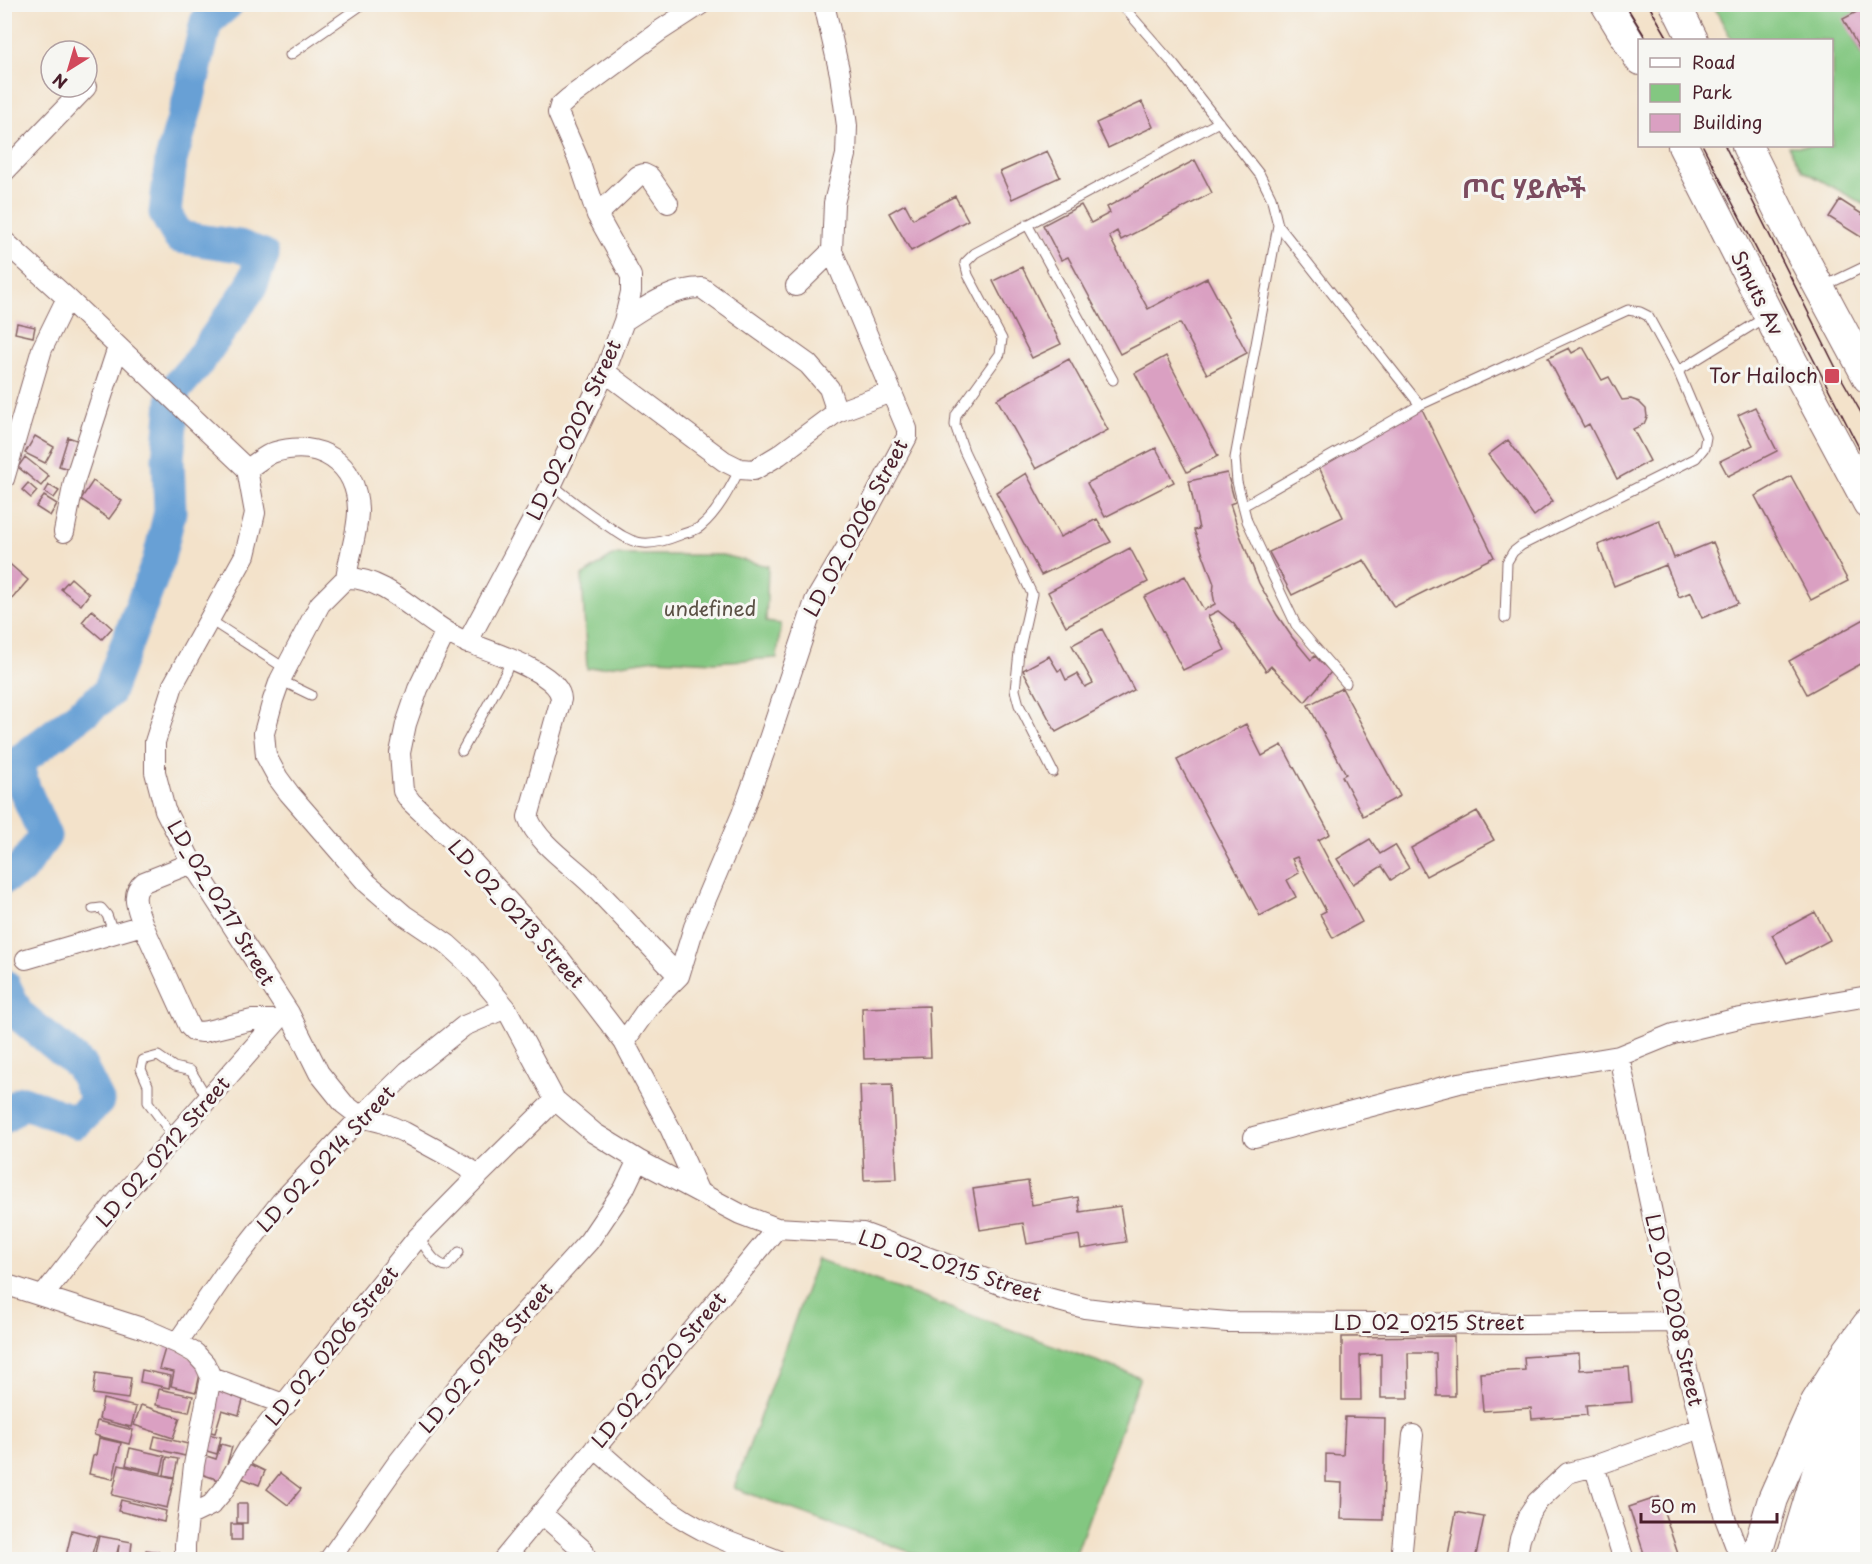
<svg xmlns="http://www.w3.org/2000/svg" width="1872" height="1564" viewBox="0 0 1872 1564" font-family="'Playpen Sans','Noto Sans Ethiopic',sans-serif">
	<rect width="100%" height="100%" fill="#f6f6f2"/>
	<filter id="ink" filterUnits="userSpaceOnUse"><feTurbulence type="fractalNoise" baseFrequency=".0167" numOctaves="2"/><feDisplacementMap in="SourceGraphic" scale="12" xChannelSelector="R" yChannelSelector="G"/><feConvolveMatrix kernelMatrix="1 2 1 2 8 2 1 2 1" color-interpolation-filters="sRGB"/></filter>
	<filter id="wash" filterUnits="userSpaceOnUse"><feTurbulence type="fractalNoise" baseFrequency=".008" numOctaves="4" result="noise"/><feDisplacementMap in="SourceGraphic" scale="24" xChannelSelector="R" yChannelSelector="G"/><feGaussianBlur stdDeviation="1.35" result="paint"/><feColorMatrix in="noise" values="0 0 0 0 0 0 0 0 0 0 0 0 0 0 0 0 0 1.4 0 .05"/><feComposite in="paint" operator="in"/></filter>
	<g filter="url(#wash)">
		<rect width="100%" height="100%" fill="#f3e2ca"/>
		<path fill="#83c781" stroke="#667356" stroke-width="1.5" d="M 1713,5 L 1867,5 L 1867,6 L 1844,19 L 1867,65 L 1867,206 L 1802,170 L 1788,146 L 1832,146 L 1832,40 L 1732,40 Z
			M 614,555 L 722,555 L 768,566 L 766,622 L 781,624 L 777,658 L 714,662 L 656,659 L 587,669 L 582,576 Z
			M 817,1259 L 1140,1377 L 1074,1559 L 929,1559 L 734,1488 Z"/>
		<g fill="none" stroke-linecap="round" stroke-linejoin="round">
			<path stroke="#67a0d5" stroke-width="33" d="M 4,878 L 21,869 L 45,836 L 24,788 L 17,763 L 108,693 L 158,562 L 170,512 L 168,459 L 174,390 L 196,365 L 251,287 L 263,255 L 239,246 L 179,237 L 165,213 L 171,160 L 188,102 L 206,22 L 227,4
				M 4,985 L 18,1014 L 80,1065 L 98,1101 L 76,1122 L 23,1102 L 4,1117"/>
		</g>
		<g id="blocks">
			<path fill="#daa0c2" d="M 1868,6 L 1868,65 L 1843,19 Z
				M 1142,102 L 1153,127 L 1108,148 L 1096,123 Z
				M 1047,151 L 1060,177 L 1012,199 L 1000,172 Z
				M 1195,160 L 1212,193 L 1121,240 L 1117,231 L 1109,236 L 1148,309 L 1207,278 L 1247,353 L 1207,374 L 1180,323 L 1120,354 L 1068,257 L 1061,260 L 1043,225 L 1081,205 L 1091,223 L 1110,213 L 1107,207 Z
				M 955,196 L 968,220 L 911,251 L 889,213 L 905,204 L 913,219 Z
				M 1840,200 L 1868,218 L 1868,238 L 1864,239 L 1829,217 Z
				M 1022,267 L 1061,344 L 1032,358 L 993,281 Z
				M 17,323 L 35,327 L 33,337 L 15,333 Z
				M 1583,347 L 1602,380 L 1609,377 L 1622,400 L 1631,399 L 1639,402 L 1646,409 L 1647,417 L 1644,424 L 1633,429 L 1650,461 L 1617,479 L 1589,424 L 1584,427 L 1548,358 L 1569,348 L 1572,353 Z
				M 1166,356 L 1218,456 L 1187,472 L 1135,373 Z
				M 1069,359 L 1108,430 L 1036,469 L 997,399 Z
				M 1420,405 L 1494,557 L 1394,607 L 1364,560 L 1292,595 L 1269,552 L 1343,517 L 1317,463 Z
				M 1755,407 L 1777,451 L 1728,476 L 1720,461 L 1753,445 L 1738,415 Z
				M 35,436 L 54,447 L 45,463 L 25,453 Z
				M 68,437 L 82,442 L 72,470 L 59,466 Z
				M 1508,440 L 1553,501 L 1534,516 L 1488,455 Z
				M 1156,448 L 1174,482 L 1105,517 L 1087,483 Z
				M 25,457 L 49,476 L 41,486 L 18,467 Z
				M 1026,473 L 1060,537 L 1097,519 L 1111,542 L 1041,575 L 996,492 Z
				M 1227,473 L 1235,502 L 1230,504 L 1240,535 L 1259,583 L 1277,615 L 1292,637 L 1311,660 L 1315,656 L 1331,672 L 1305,702 L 1271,666 L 1266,671 L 1234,624 L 1218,611 L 1208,616 L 1225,650 L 1183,670 L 1144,597 L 1185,576 L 1204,610 L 1215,604 L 1213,594 L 1214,584 L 1194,530 L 1199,529 L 1189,481 Z
				M 1791,476 L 1848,581 L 1811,600 L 1755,496 Z
				M 93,481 L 122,501 L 109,519 L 81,499 Z
				M 28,483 L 37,491 L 31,498 L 22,490 Z
				M 49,485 L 59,491 L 54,498 L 45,492 Z
				M 44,496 L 57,504 L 50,516 L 36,507 Z
				M 1659,520 L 1674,558 L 1713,542 L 1738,603 L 1702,618 L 1691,592 L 1679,597 L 1666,565 L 1614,586 L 1598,545 Z
				M 1130,548 L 1148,582 L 1066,626 L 1048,592 Z
				M 4,559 L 28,580 L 11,600 L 4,594 Z
				M 71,578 L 89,594 L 81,605 L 61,589 Z
				M 92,610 L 112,628 L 102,639 L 82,622 Z
				M 1868,617 L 1868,660 L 1807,694 L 1789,661 Z
				M 1102,629 L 1134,690 L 1056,732 L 1023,670 L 1049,656 L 1058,671 L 1061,669 L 1066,680 L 1077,674 L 1085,687 L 1093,683 L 1072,645 Z
				M 1342,688 L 1400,796 L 1363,816 L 1342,776 L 1346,774 L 1308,705 Z
				M 1246,724 L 1262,756 L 1282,745 L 1330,834 L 1318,840 L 1362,922 L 1333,938 L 1320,914 L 1326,911 L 1297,857 L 1292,859 L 1299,873 L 1287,880 L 1296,897 L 1260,916 L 1177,760 Z
				M 1477,811 L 1494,840 L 1426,876 L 1411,848 Z
				M 1370,839 L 1380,854 L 1395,845 L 1409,868 L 1391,880 L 1382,866 L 1353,884 L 1337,859 Z
				M 1815,912 L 1830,940 L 1787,963 L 1772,935 Z
				M 929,1006 L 931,1057 L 864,1059 L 862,1008 Z
				M 892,1084 L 897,1179 L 864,1180 L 860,1085 Z
				M 1028,1181 L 1032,1205 L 1078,1197 L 1080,1212 L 1120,1206 L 1126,1242 L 1081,1249 L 1079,1235 L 1027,1244 L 1023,1223 L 980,1230 L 973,1189 Z
				M 1454,1336 L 1455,1396 L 1437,1396 L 1436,1353 L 1408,1353 L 1409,1398 L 1381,1398 L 1381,1354 L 1360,1355 L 1361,1400 L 1342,1400 L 1342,1337 Z
				M 167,1342 L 202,1365 L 196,1392 L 171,1386 L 174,1372 L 159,1369 Z
				M 1579,1353 L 1580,1370 L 1629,1367 L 1632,1402 L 1586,1405 L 1587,1415 L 1532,1419 L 1531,1408 L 1483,1411 L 1480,1373 L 1525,1370 L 1524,1357 Z
				M 142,1370 L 171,1376 L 169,1388 L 140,1382 Z
				M 96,1373 L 131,1378 L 128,1399 L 93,1394 Z
				M 215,1385 L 245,1393 L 239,1415 L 222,1410 L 215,1433 L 203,1430 Z
				M 159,1389 L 193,1396 L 189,1412 L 156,1405 Z
				M 103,1399 L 136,1407 L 131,1427 L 99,1419 Z
				M 141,1405 L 180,1418 L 173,1438 L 134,1425 Z
				M 1345,1417 L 1385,1418 L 1383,1520 L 1341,1519 L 1342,1483 L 1326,1482 L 1326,1454 L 1343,1455 Z
				M 97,1421 L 133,1430 L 129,1444 L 94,1435 Z
				M 203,1433 L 221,1437 L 217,1454 L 200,1449 Z
				M 155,1436 L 188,1444 L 185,1456 L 152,1448 Z
				M 99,1438 L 121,1443 L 113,1479 L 89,1474 L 93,1456 L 96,1455 Z
				M 221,1444 L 232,1447 L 222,1481 L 195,1472 L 200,1454 L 216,1459 Z
				M 130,1448 L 165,1456 L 161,1473 L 126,1465 Z
				M 167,1457 L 178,1459 L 174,1477 L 164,1475 Z
				M 244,1461 L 265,1471 L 259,1485 L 237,1476 Z
				M 119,1465 L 174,1478 L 167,1508 L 112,1495 Z
				M 280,1473 L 301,1489 L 288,1505 L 267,1489 Z
				M 1659,1497 L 1680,1560 L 1646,1560 L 1629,1507 Z
				M 121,1500 L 166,1511 L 164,1522 L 118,1511 Z
				M 237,1504 L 247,1504 L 247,1523 L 237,1523 Z
				M 1456,1512 L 1484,1517 L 1475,1560 L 1447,1560 Z
				M 231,1524 L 242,1524 L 242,1540 L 231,1540 Z
				M 72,1530 L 97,1537 L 92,1554 L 112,1560 L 65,1560 Z
				M 99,1536 L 132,1542 L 130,1560 L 117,1560 L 119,1545 L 116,1557 L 95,1553 Z
				M 146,1550 L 159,1552 L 158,1560 L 145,1560 Z"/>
		</g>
	</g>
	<g filter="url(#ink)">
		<use href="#blocks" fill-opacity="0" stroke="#856363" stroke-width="1.5"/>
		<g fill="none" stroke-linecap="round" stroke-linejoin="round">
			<defs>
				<path id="service" d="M 1121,4 L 1174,65 L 1260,175 L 1271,197 L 1278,225 L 1420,405
					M 290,55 L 363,4
					M 1027,224 L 1113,380
					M 1278,225 L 1235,458 L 1237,482 L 1247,521 L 1296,625 L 1346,683
					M 1824,286 L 1868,265
					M 1678,371 L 1764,318
					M 552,484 C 566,497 581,507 596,518 C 630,541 638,552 680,535 C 687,532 696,531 701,526 C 718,512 730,488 740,469
					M 1243,506 L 1420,405 L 1628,310 L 1640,312 L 1648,316 L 1678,371 L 1706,437 L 1704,448 L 1696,458 L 1522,545 L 1513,552 L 1507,562 L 1505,618
					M 210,620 L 286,669
					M 280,680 L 311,695
					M 462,751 L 506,672 L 511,658
					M 1053,772 L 1019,705 L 1015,690 L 1019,652 L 1032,594 L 964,451 L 955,425 L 956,415 L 1000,354 L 1002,339 L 968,275 L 965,263 L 975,253 L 1219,122
					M 93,909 L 101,908 L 107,915 L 114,934
					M 173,1140 L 165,1125 L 148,1102 L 148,1085 L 141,1069 L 143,1060 L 158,1056 L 174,1067 L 191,1071 L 208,1099
					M 418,1237 C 426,1247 434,1265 447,1266 L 459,1252"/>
				<path id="minor" d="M 4,172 L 86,87
					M 597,215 L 638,176 L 644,174 L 650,177 L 668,203
					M 4,241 L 67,298 L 247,469
					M 796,286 L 832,251
					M 624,321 C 648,305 673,288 702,288 L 808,364 L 829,388 L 837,412
					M 605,372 L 724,461 L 740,469 L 754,470 L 779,455 L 837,412 L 891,392
					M 247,469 L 255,513 L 245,555 L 173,685 L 155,742 L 155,772 L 165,810 L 192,863 L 289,1013 L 319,1073 L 344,1104 L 361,1117 L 381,1122 L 404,1132 L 450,1157 L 479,1175
					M 247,469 C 256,464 265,455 275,452 C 319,439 357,462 358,510 C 358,532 349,556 346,578
					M 4,479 L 42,349 L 67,298
					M 64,532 L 74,482 L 118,347
					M 346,578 L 320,604 L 280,680 L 273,700 L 264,733 L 266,756 L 278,778 L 289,793 L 367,883 L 404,915 L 447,944 L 470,965 L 506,1008 L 555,1100 L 594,1133 L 638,1160 L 740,1214 L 777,1228 L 863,1233 L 1010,1288 L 1085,1308 L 1143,1315 L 1228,1322 L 1525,1324 L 1675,1322
					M 346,578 C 387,576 425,624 462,640 C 484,650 560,671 561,699 L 528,817 C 537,843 572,865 591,884 C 621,914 649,946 679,976
					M 445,633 L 418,689 L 406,724 L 400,753 L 403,791 L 411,802 L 458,846 L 557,955 L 624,1042 L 670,1128 L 698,1190
					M 467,643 L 552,484 L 605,372 L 624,321 L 631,292 L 631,276 L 597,215 L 579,161 L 558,113 L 560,106 L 569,98 L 661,30 L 701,4
					M 143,925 C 138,909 129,894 144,882 L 192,863
					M 26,959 L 143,925 L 189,1026 L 194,1031 L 203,1032 L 252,1020 L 278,1020
					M 624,1042 L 650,1005 L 679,976 L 694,927 L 742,814 L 769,739 L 815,601 L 858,528 L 907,437 L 907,429 L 832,251 L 834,203 L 846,155 L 847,126 L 840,74 L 824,4
					M 1619,1056 L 1675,1322 L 1725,1518 L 1741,1560
					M 1254,1137 L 1459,1083 L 1619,1056 L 1673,1034 L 1735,1019 L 1868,996
					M 4,1284 L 145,1329 L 177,1343 L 195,1353 L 205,1364 L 211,1377 L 194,1465 L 185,1545 L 185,1560
					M 43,1296 L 113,1206 L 278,1020 L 289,1013
					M 177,1343 L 226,1272 L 281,1202 L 361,1117 L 408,1071 L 464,1026 L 506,1008
					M 211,1377 L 286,1405
					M 595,1448 C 631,1480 668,1515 713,1535 C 733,1545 756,1551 777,1560
					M 1594,1466 L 1624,1560
					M 541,1513 L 583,1550 L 587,1560
					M 188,1516 L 211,1505 L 223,1491 L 248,1449 L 418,1237 L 479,1175 L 555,1100
					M 329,1560 L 396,1465 L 464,1379 L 589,1241 L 624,1189 L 638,1160
					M 503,1560 L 777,1228
					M 1401,1560 L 1413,1435
					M 1516,1560 L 1520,1539 L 1529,1514 L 1537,1502 L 1568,1473 L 1594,1466 L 1701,1428"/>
				<path id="primary" d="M 1606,4 L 1640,60
					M 1675,4 L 1693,40
					M 1683,146 L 1792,361 L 1868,503
					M 1747,146 L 1789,231 L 1868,378
					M 1755,1560 L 1773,1499 L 1816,1402 L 1848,1351 L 1868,1324
					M 1847,1560 L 1868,1482"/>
				<path id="trunk" d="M 1792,1560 L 1825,1451 L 1851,1396 L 1868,1370
					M 1818,1560 L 1849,1462 L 1868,1424"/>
			</defs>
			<use href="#service" stroke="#856363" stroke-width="11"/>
			<use href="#minor" stroke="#856363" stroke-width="22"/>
			<use href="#primary" stroke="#856363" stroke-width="32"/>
			<use href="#trunk" stroke="#856363" stroke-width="34"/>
			<use href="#service" stroke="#fff" stroke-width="9"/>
			<use href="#minor" stroke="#fff" stroke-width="20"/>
			<use href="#primary" stroke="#fff" stroke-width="30"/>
			<use href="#trunk" stroke="#fff" stroke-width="32"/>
			<path stroke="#4a1f2b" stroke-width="1.5" d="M 1625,4 L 1647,40
				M 1648,4 L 1669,40
				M 1703,146 L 1868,465
				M 1725,146 L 1838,372 L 1868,425"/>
		</g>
	</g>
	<rect fill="#d1495b" stroke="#f6f6f2" stroke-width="2" x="1824" y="368" width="16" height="16" rx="3"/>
	<g text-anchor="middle" stroke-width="6" stroke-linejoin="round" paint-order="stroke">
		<g font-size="20" fill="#4a1f2b" stroke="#f6f6f2">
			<text transform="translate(1757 293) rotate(63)" y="7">Smuts Av</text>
			<text transform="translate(574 430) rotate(-65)" y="7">LD_02_0202 Street</text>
			<text transform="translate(856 528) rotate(-62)" y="7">LD_02_0206 Street</text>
			<text transform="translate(221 903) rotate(59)" y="7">LD_02_0217 Street</text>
			<text transform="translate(516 914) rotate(48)" y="7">LD_02_0213 Street</text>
			<text transform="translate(163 1152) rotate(-49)" y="7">LD_02_0212 Street</text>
			<text transform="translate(326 1159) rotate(-47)" y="7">LD_02_0214 Street</text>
			<text transform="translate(950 1266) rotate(18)" y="7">LD_02_0215 Street</text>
			<text transform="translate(1674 1310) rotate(77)" y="7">LD_02_0208 Street</text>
			<text x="1429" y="1330">LD_02_0215 Street</text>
			<text transform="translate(332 1346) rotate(-51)" y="7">LD_02_0206 Street</text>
			<text transform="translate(486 1358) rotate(-49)" y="7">LD_02_0218 Street</text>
			<text transform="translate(659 1370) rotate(-50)" y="7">LD_02_0220 Street</text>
		</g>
		<g font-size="20" fill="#4a1f2b" stroke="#f6f6f2" text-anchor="end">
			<text x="1818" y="383">Tor Hailoch</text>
		</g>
		<g font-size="20" fill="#5b5145" stroke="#f6f6f2">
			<text x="710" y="616">undefined</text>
		</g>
		<g font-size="26" font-weight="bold" fill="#7c4c60" stroke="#f6f6f2">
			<text x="1524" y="198">ጦር ሃይሎች</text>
		</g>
	</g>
	<rect width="1872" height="1564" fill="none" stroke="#f6f6f2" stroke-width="24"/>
	<rect x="1638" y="39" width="195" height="108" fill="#f6f6f2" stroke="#b1a0a2" stroke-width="1.5"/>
	<rect x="1650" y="58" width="30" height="9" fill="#ffffff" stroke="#b1a0a2" stroke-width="1.5"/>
	<text x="1692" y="69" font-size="18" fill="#4a1f2b">Road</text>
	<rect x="1650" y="84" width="30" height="18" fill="#83c781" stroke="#b1a0a2" stroke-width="1.5"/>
	<text x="1692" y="99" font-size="18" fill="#4a1f2b">Park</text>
	<rect x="1650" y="114" width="30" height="18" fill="#daa0c2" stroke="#b1a0a2" stroke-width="1.5"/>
	<text x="1692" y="129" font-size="18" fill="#4a1f2b">Building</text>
	<g transform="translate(69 69) rotate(217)"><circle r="28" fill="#f6f6f2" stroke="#b1a0a2" stroke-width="1.5"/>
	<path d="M0-4.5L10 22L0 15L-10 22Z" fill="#d1495b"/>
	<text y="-9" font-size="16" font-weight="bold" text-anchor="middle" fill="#4a1f2b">N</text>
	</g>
	<path d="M1641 1513v9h136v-9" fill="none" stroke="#4a1f2b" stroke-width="3"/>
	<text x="1650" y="1513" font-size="18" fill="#4a1f2b" stroke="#f6f6f2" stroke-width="4.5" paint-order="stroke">50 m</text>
</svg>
